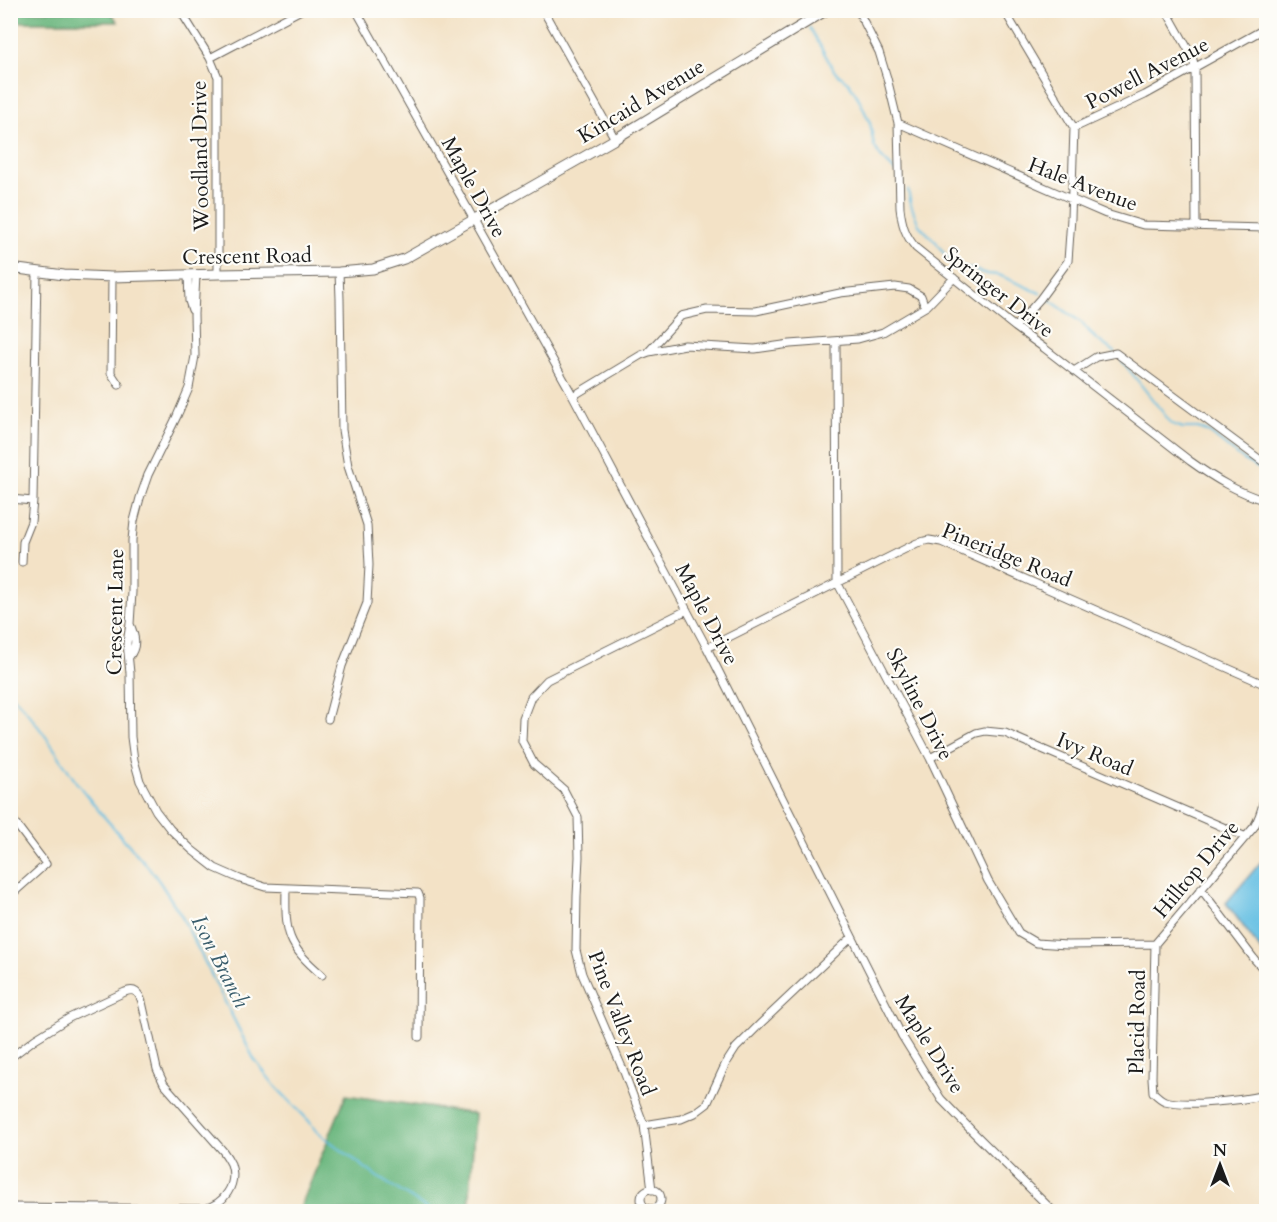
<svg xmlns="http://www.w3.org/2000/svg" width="1277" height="1222" viewBox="0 0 1277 1222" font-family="Cardo,serif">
	<rect width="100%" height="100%" fill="#fdfcf7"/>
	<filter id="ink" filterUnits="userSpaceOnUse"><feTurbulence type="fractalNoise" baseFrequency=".0167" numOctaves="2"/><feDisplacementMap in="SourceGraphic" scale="12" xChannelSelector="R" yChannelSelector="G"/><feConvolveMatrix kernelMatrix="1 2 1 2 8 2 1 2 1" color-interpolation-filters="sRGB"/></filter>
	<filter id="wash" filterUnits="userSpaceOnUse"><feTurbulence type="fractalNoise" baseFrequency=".008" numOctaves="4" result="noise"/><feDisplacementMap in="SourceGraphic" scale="24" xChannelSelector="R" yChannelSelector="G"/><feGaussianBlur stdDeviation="1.35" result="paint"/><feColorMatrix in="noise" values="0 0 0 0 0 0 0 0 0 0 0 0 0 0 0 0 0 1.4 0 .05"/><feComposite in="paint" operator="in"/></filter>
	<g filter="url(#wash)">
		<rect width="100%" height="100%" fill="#f3e2c6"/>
		<path fill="#6cb77f" stroke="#446a4e" stroke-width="1.5" d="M 10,11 L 110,11 L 118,22 L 11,22 Z
			M 346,1095 L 475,1114 L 469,1211 L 299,1211 Z"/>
		<path fill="#65bfe3" stroke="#406e80" stroke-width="1.5" d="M 1266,856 L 1266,957 L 1226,903 Z"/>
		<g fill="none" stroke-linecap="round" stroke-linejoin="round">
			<path stroke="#65bfe3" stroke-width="2" d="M 802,10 L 807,17
				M 810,28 L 835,72 L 849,83 L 859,99 L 870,123 L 874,146 L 881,157 L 896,172
				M 908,190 L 911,205 L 919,225 L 936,242 L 945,255 L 958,265 L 987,274 L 999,275 L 1040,293
				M 1047,298 L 1082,323 L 1095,338 L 1114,352
				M 1122,361 L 1172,424 L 1183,428 L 1198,428 L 1210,433 L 1245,461 L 1266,472
				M 10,693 L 25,709 L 49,741 L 76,782 L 99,811 L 150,869 L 159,881 L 181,915 L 254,1059 L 275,1086 L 309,1121 L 316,1131 L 376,1176 L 433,1212"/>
		</g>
	</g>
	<g filter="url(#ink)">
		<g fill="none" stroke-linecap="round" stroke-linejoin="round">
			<defs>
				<path id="street" d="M 180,10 L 210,58 L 218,77 L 218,274
					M 356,10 L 573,396 L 707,648 L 902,1036 L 941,1099 L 973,1132 L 1054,1212
					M 543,10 L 615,139
					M 858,10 L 879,52 L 887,78 L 898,123 L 900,208 C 902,225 905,235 916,248 L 1015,327 L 1044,348 L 1190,461 C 1215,479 1237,492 1266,501
					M 1004,10 L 1074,128 L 1071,218 L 1068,261 L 1040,299 L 1015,327
					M 1166,10 L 1192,56 L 1195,68 L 1196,227
					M 210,58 L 301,10
					M 898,123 L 1071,199 L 1106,214 L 1143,225 L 1266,228
					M 1074,128 L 1145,95 L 1266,28
					M 188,275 L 189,301 L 192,310
					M 196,275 L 194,314 L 195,356 L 189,388 L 177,416 L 148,475 L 140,498 L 134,521 L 132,540 L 132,592 L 130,624 L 127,643 L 130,673 L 131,737 L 134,760 L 140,781 L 156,811 L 170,829 L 192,850 L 215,868 L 240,879 L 265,887 L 418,893 L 420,898 L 419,1037
					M 112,277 L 111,373 L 119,385
					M 836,341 L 837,582 L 930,758 L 988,881 L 1019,933 L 1036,943 L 1067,945 L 1155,944
					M 649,351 L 681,316 L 707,310 L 756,311 L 840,293 L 895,287 L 909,289 L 921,296 L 925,307
					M 1074,371 L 1096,357 L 1116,353 L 1266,464
					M 573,396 L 641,355 L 649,352 L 685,345 L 755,349 L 790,344 L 858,339 L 883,332 L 927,306 L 954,278
					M 10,499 L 33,501
					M 22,562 L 23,542 L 31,522 L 33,501 L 37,273
					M 707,648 L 917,543 L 929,540 L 941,542 L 1266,685
					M 129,657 C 138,646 135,636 130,624
					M 328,719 L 342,666 L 367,603 L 369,565 L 367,525 L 348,466 L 342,430 L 340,299 L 339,272
					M 930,758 L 976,733 L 985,731 L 1005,733 L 1246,837
					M 10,816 L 46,864 L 10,896
					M 286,888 C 285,934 287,945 322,975
					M 1201,889 L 1255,960 L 1266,972
					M 1155,944 L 1152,1078 L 1153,1092 C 1157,1096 1160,1099 1165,1101 C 1188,1107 1242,1100 1266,1095
					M 1155,944 L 1254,827 C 1263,811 1265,796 1266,778
					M 10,1058 L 35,1039 L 69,1018 L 125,992 C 135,988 139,993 142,1002 L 157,1069 L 164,1084 L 223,1151 C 226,1155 229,1160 231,1164 C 238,1185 224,1204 204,1209 L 10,1207
					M 644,1125 L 681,1119 L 695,1113 L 707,1104 L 725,1065 L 736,1048 L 761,1023 L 852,937
					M641 1199a10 10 0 1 1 20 0a10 10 0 1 1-20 0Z
					M 652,1190 L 644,1125 L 624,1072 L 582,974 L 576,950 L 577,896 L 579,857 L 578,817 L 564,790 L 534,764 L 522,741 L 523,718 L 531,697 L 547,680 L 687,610"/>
				<path id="secondary" d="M 10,268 L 64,275 L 112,277 L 218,274 L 339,272 L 373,269 L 404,259 L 473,220 L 615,139 L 827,10"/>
			</defs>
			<use href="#street" stroke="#676158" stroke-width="9"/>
			<use href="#secondary" stroke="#676158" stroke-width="11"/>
			<use href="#street" stroke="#fff" stroke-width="7"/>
			<use href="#secondary" stroke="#fff" stroke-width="9"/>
		</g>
	</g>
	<g text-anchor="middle" stroke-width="4.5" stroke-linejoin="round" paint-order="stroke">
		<g font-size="21" fill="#1c1c1c" stroke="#fdfcf7">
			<text transform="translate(1147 73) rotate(-27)" y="7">Powell Avenue</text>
			<text transform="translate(641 101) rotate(-31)" y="7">Kincaid Avenue</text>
			<text transform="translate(200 156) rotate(-91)" y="7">Woodland Drive</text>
			<text transform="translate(1083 184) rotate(21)" y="7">Hale Avenue</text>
			<text transform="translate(474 187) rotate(61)" y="7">Maple Drive</text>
			<text transform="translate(247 256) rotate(-1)" y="7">Crescent Road</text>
			<text transform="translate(999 292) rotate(38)" y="7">Springer Drive</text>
			<text transform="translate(1007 555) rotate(22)" y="7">Pineridge Road</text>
			<text transform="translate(115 612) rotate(-89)" y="7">Crescent Lane</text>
			<text transform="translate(707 614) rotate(62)" y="7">Maple Drive</text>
			<text transform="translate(920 704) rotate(63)" y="7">Skyline Drive</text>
			<text transform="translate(1095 754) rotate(23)" y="7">Ivy Road</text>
			<text transform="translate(1196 869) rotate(-50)" y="7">Hilltop Drive</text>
			<text transform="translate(1137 1022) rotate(-89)" y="7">Placid Road</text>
			<text transform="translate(622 1023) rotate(69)" y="7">Pine Valley Road</text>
			<text transform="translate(930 1044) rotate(58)" y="7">Maple Drive</text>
		</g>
		<g font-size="22" font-style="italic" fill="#395d6c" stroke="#fdfcf7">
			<text transform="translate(221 961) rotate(63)" y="8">Ison Branch</text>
		</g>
	</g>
	<rect width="1277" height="1222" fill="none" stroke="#fdfcf7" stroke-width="36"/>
	<g transform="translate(1220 1165)" stroke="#fdfcf7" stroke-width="4.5" paint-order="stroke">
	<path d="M0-4.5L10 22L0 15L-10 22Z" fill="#1c1c1c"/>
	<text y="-9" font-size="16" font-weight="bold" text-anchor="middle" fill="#1c1c1c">N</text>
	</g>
</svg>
